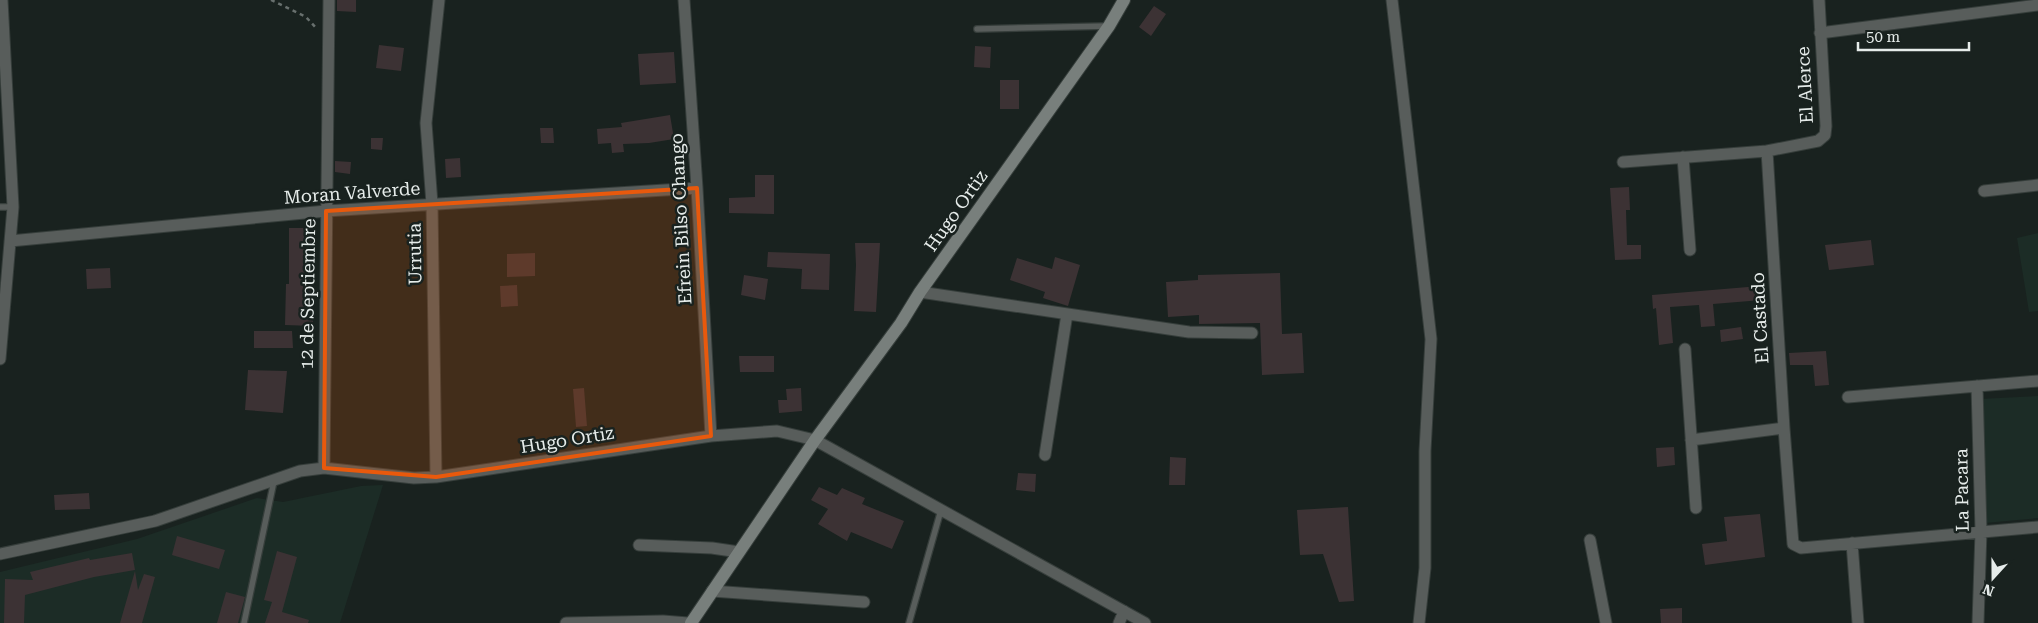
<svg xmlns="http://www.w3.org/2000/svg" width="2038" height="623" viewBox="0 0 2038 623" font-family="'Roboto Serif',serif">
	<rect width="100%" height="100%" fill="#19221f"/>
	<path fill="#1c2c26" d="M 2038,233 L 2038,311 L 2029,312 L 2017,238 Z
		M 2038,396 L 2038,518 L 1985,523 L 1980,399 Z
		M 383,485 L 340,623 L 0,623 L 0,572 L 137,539 L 257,498 L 283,502 L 361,486 Z"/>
	<path fill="#3c3234" d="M 337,0 L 356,0 L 356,12 L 337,11 Z
		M 1154,6 L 1166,14 L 1151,36 L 1139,27 Z
		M 379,45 L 404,48 L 401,71 L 376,68 Z
		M 975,46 L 991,47 L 990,68 L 974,67 Z
		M 674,52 L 676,83 L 640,85 L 638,54 Z
		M 1000,80 L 1019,80 L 1019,109 L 1000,109 Z
		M 670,115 L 674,139 L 649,143 L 623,144 L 624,152 L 612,153 L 611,143 L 598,144 L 597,129 L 622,127 L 621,123 Z
		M 540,128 L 553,128 L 554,143 L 541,143 Z
		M 371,138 L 383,138 L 382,150 L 371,149 Z
		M 460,158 L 461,177 L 446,178 L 445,159 Z
		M 335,161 L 351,162 L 350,174 L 335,172 Z
		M 755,175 L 774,175 L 774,214 L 729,213 L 729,198 L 755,197 Z
		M 1629,187 L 1630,210 L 1626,210 L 1627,245 L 1641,245 L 1641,259 L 1615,260 L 1610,188 Z
		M 289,228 L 314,228 L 313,326 L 285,325 L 286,284 L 289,284 Z
		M 1871,240 L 1874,265 L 1829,270 L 1825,245 Z
		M 855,243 L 880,243 L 876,312 L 854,311 L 856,265 Z
		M 768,252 L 830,254 L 829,290 L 801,289 L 802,269 L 767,267 Z
		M 535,253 L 535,276 L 507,277 L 507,254 Z
		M 1055,257 L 1080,265 L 1068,306 L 1043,298 L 1045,292 L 1010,280 L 1017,258 L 1052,269 Z
		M 110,268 L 111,288 L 87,289 L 86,269 Z
		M 1280,273 L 1282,334 L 1302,333 L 1304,373 L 1262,375 L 1260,323 L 1199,324 L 1199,315 L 1168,317 L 1166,282 L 1198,280 L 1198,275 Z
		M 744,275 L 768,279 L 765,300 L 741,295 Z
		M 517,285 L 518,306 L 501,307 L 500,286 Z
		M 1760,286 L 1762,300 L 1713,304 L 1715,326 L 1701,327 L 1699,305 L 1670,307 L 1673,343 L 1659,345 L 1656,308 L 1653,309 L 1652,295 Z
		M 1741,327 L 1743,339 L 1721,342 L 1720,330 Z
		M 254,331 L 292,331 L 293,348 L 254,348 Z
		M 1826,351 L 1829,385 L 1815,386 L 1813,365 L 1790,365 L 1789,353 Z
		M 739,356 L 774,356 L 774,372 L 740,372 Z
		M 248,370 L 287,371 L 283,413 L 245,410 Z
		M 584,388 L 587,426 L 576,427 L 573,389 Z
		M 801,388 L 802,411 L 779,413 L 778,400 L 787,400 L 786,389 Z
		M 1674,447 L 1675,465 L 1657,467 L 1656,448 Z
		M 1170,457 L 1186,458 L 1185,485 L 1169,485 Z
		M 1018,473 L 1036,474 L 1035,492 L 1016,490 Z
		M 819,487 L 837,495 L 842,488 L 865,498 L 862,504 L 904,521 L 892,549 L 851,532 L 847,541 L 818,524 L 828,509 L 811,500 Z
		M 89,493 L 90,509 L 55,510 L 54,495 Z
		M 1348,507 L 1354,601 L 1339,602 L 1323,554 L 1300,555 L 1297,510 Z
		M 1760,514 L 1765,557 L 1705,565 L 1702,544 L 1727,541 L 1724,517 Z
		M 177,536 L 225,550 L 219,569 L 172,555 Z
		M 277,551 L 297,557 L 282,612 L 309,620 L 308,623 L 265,623 L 272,602 L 264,600 Z
		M 132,553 L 135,570 L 94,577 L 25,595 L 24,623 L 4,623 L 5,579 L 33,580 L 30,572 L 89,558 L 90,560 Z
		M 135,571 L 138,590 L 144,574 L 155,577 L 142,623 L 120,623 Z
		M 226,592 L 245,597 L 238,623 L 217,623 Z
		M 1682,608 L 1682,623 L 1661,623 L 1660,609 Z"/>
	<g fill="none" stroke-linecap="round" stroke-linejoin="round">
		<defs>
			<path id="lane" d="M 977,29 L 1109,26
				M 0,207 L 13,207
				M 244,623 L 274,481
				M 909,623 L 941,510"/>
			<path id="street" d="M 684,0 L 697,188 L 711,436
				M 1392,0 L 1431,339 L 1425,451 L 1425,568 L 1419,623
				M 1819,0 L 1826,126 L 1825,135 L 1818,141 L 1767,151 L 1784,428 L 1793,544 L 1801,548 L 2038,527
				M 1820,33 L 2038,5
				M 1683,157 L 1690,250
				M 1623,162 L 1767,151
				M 1984,191 L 2038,185
				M 10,241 L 326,211 L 697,188
				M 920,292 L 1189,332 L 1252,333
				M 1685,349 L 1696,508
				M 0,359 L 13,207 L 2,0
				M 1977,386 L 1981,531 L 1978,623
				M 1848,397 L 2038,381
				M 1691,440 L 1784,428
				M 1045,455 L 1067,314
				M 324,468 L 329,0
				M 436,477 L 432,204 L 426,123 L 439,0
				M 1590,540 L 1606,623
				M 1852,543 L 1858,623
				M 639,545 L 712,548 L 739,552
				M 0,554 L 155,521 L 300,471 L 324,468 L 414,478 L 436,477 L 711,436 L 777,431 L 815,440 L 1145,623
				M 712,591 L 864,602
				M 566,623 L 663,621 L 688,623
				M 1119,623 L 1124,611"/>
			<path id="secondary" d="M 691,623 L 815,440 L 901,323 L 920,292 L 1109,26 L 1124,0"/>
		</defs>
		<use href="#lane" stroke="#363e3b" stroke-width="8"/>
		<use href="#street" stroke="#363e3b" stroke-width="13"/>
		<use href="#secondary" stroke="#363e3b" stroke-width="14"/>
		<path stroke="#68706e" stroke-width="2.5" stroke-dasharray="4 4" stroke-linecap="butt" d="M 271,0 L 306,17 L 317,29"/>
		<use href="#lane" stroke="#585d5b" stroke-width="5.5"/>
		<use href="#street" stroke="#585d5b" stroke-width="11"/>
		<use href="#secondary" stroke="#787f7c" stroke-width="12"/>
	</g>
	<path fill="#e8590c" fill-opacity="0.2" stroke="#e8590c" stroke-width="4" stroke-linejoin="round" d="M 697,188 L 711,436 L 436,477 L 324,468 L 326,211 Z"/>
	<g text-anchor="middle" stroke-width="5" stroke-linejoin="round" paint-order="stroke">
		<g font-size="18" fill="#e6ecea" stroke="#19221f">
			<text transform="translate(1805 85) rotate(-93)" y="6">El Alerce</text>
			<text transform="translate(352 193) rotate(-4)" y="6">Moran Valverde</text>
			<text transform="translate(956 211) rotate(-55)" y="6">Hugo Ortiz</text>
			<text transform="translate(681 219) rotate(-93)" y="6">Efrein Bilso Chango</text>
			<text transform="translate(415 254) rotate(-91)" y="6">Urrutia</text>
			<text transform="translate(308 294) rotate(-89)" y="6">12 de Septiembre</text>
			<text transform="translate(1760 318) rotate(-93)" y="6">El Castado</text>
			<text transform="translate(567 440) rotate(-9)" y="6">Hugo Ortiz</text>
			<text transform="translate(1962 490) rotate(-91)" y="6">La Pacara</text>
		</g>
	</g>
	<g transform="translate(1993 578) rotate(201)" stroke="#19221f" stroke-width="4" paint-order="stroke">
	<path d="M0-4L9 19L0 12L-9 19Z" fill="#e6ecea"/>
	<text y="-8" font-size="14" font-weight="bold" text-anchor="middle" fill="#e6ecea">N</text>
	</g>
	<path d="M1858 42v8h111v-8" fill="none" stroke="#e6ecea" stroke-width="2.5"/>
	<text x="1866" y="42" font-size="15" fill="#e6ecea" stroke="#19221f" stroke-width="4" paint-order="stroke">50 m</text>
</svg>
